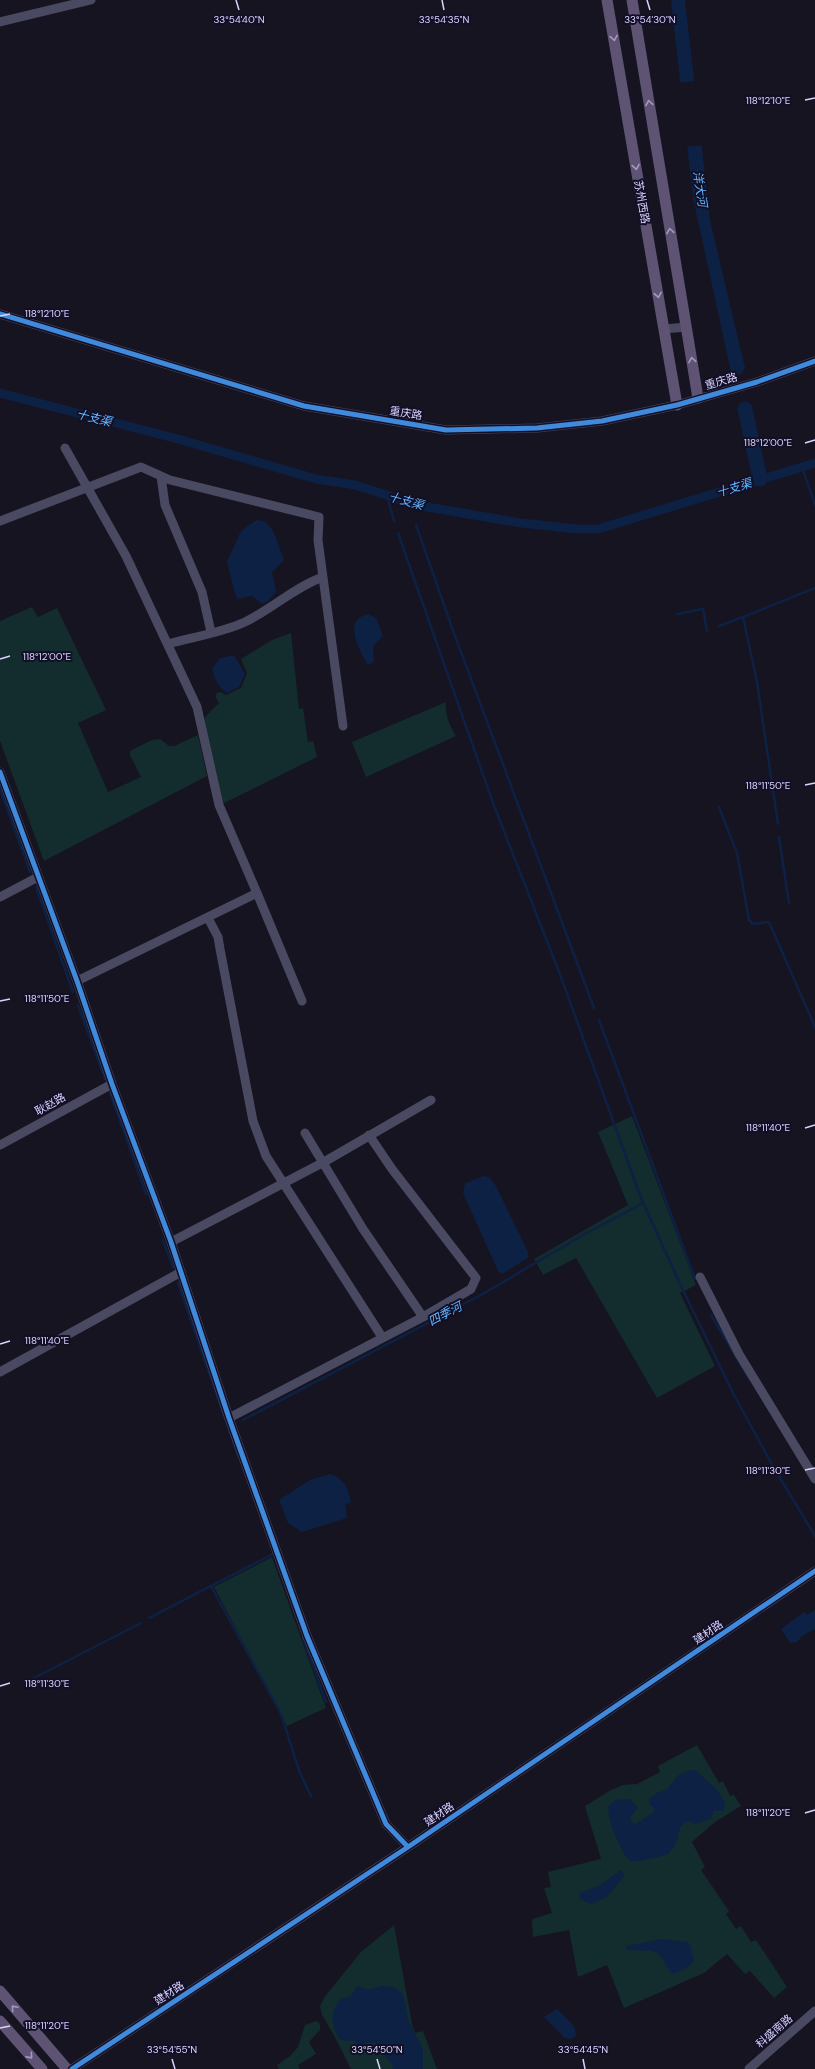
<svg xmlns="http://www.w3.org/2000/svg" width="815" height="2069" viewBox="0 0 815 2069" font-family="'DM Sans','Noto Sans SC',sans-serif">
	<rect width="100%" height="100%" fill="#161421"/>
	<path fill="#132c2d" d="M 32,607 L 38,617 L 57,608 L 106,710 L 78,723 L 108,792 L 141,777 L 130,755 L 130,751 L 152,740 L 160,739 L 169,746 L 174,746 L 198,735 L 207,776 L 44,861 L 0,741 L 0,621 Z
		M 291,633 L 299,709 L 303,708 L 308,742 L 313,741 L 317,757 L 222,804 L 203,724 L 205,717 L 219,703 L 215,696 L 217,693 L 221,692 L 226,695 L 241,688 L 247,673 L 241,659 L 272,640 Z
		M 446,702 C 445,716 449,724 456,736 L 366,777 L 352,742 Z
		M 632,1116 L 696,1285 L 680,1293 L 715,1366 L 657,1398 L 576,1258 L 543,1275 L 534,1259 L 628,1205 L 598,1132 Z
		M 272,1557 L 326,1708 L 287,1726 L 214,1587 Z
		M 697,1745 L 719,1783 L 723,1781 L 730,1796 L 734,1795 L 741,1806 L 715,1822 L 692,1842 L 705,1867 L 701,1870 L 729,1911 L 726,1914 L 736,1929 L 741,1926 L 751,1942 L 756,1940 L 787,1987 L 774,1998 L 750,1971 L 745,1974 L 727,1954 L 704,1973 L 624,2008 L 607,1965 L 578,1977 L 569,1930 L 533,1937 L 532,1919 L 552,1913 L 544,1888 L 551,1887 L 548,1872 L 601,1859 L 585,1806 L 611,1790 L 623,1785 L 637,1784 L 660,1772 L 658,1766 Z
		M 394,1925 L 412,2024 L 415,2033 L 423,2031 L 437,2069 L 351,2069 L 335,2037 L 322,2015 L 320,2006 L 326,1995 L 361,1952 Z
		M 316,2021 L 320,2024 L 320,2030 L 309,2042 L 316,2054 L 298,2065 L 300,2069 L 279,2069 L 277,2065 L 290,2056 L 298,2047 L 305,2025 Z"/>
	<path fill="#0d2144" d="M 671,0 L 685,0 L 710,220 L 745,368 L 740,375 L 731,372 L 693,198 Z
		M 257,520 C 275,520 278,547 284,560 L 272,572 L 276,592 L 268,601 L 262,604 L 252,596 L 238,599 L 235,594 L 227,562 L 240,533 L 246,527 Z
		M 368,614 L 376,618 L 383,636 C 371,649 373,643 374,661 L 371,664 L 367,664 C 359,649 342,620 368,614 Z
		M 234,655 L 245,674 L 239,687 L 227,693 C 218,688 214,677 212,668 L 220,658 Z
		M 484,1176 L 489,1177 L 496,1186 L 528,1252 L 528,1258 L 502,1274 L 498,1271 L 463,1193 L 465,1183 Z
		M 330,1474 C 344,1478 349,1489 351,1503 L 345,1504 L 347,1518 L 302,1532 L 288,1523 L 279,1500 L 310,1480 Z
		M 815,1610 L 815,1629 L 802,1636 L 797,1642 L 790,1643 L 781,1629 L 804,1612 L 807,1615 Z
		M 690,1770 L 695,1770 L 716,1789 L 725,1802 L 723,1811 L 714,1811 L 711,1819 L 695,1824 L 690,1821 C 676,1825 680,1834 676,1843 C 674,1847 670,1851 668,1854 C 659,1857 639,1862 630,1861 C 622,1853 605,1817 609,1806 C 610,1804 614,1802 616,1800 L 629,1799 L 638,1807 L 630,1818 L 631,1821 L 634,1824 C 642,1822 646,1816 653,1813 L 654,1808 L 650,1805 L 649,1799 L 657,1793 L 668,1789 L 677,1776 Z
		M 621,1870 L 625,1875 L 607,1897 L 591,1904 L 580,1899 L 580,1893 L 600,1885 Z
		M 662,1939 L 687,1942 L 690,1945 L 694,1961 C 688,1968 682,1972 672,1973 C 666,1968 664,1957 657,1953 C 652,1949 636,1952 626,1949 L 627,1946 Z
		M 358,1986 L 368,1990 L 382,1986 L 394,1987 L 403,1994 L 409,2022 L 423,2049 L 423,2069 L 393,2069 L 391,2063 L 375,2042 L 366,2043 L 361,2047 L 358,2047 L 355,2041 L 347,2041 L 339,2039 C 331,2023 329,2012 342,1998 C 350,1999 353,1995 355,1988 Z
		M 557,2009 L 572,2024 L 575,2029 L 576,2036 L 571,2039 L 565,2038 L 544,2017 Z"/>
	<path fill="#161421" d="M 695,81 L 703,145 L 686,147 L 678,83 Z"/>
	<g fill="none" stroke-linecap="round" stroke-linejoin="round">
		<path stroke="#0d2144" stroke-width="2.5" d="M 802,467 L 815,505
			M 387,495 L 394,521
			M 416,525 L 455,636 L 594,1008
			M 398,533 L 493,803 L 561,977 L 641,1198 L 681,1286 L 734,1395 L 774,1468 L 815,1536
			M 677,614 L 703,609 L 707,631
			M 743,617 L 815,588
			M 719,626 L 743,617 L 757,682 L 778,824
			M 0,789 L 30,872
			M 719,807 L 737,853 L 749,920 L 753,924 L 769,922 L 815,1027
			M 779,837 L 789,903
			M 36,887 L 73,992
			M 78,1005 L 105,1079
			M 599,1020 L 695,1279
			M 110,1093 L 146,1194
			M 163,1240 L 173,1268
			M 178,1283 L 238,1456
			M 711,1315 L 750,1380
			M 243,1420 L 481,1295 L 583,1235 L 643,1203
			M 211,1586 L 281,1714 L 300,1773 L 311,1796
			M 149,1618 L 273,1554
			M 303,1638 L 326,1702
			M 30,1680 L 141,1623"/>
		<path stroke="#0d2144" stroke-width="9" d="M 0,393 L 178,439 L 316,479 L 355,485 L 387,495 L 410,504 L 521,523 L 576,529 L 598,529 L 815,463"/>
		<path stroke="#0d2144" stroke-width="15" d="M 745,409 L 760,479"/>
		<path stroke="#4a4962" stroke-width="9" d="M 0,22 L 91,0
			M 0,314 L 304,406 L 446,430 L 537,428 L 602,421 L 677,405 L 757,382 L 815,361
			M 664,329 L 686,327
			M 65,448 L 126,556 L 197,707 L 219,805 L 257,893 L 77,981
			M 161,476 L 165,505 L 202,592 L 211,632
			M 0,521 L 141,467 L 170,480 L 319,517 L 318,540 L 343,726
			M 168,644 C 193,637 221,633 245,622 C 272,609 295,587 323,577
			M 0,772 L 77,981 L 112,1084 L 171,1242 L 229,1418 L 307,1636 L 386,1824 L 408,1847
			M 257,893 L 302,1001
			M 0,897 L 38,877
			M 208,918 L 218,937 L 220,949 L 253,1121 L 266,1156 L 382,1337
			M 305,1133 L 363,1229 L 423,1317
			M 0,1145 L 112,1084
			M 171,1242 L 324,1162 L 431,1100
			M 700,1277 L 739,1354 L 815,1479
			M 0,1372 L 181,1272
			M 229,1418 L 423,1317 L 471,1289 L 476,1278 L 392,1169 L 369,1135
			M 72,2069 L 408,1847 L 815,1571
			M 749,2069 L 815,2011"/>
		<path stroke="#5e5373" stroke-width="11" d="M 607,0 L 677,405
			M 632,0 L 698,398
			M 0,1991 L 67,2069
			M 0,2021 L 42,2069"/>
		<defs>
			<path id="cycleway" d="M 0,314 L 304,406 L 446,430 L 537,428 L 602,421 L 677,405 L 757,382 L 815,361
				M 0,772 L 77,981 L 112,1084 L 171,1242 L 229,1418 L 307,1636 L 386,1824 L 408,1847
				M 72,2069 L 408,1847 L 815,1571"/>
		</defs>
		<use href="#cycleway" stroke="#130f26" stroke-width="8"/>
		<use href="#cycleway" stroke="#408adc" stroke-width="5"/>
	</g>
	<defs><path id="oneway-chevron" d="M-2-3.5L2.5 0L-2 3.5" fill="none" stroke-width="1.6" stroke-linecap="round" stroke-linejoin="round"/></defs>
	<g stroke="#a29ac0">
		<use href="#oneway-chevron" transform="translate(614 38) rotate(80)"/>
		<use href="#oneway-chevron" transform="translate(649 103) rotate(-99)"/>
		<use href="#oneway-chevron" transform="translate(636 167) rotate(80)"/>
		<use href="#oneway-chevron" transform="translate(670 231) rotate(-99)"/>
		<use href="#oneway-chevron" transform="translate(658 295) rotate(80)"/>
		<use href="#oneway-chevron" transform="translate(692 360) rotate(-99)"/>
		<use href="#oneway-chevron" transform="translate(14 2008) rotate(-131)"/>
		<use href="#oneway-chevron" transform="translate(30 2056) rotate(49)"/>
	</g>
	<path fill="none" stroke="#d9d4ff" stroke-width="1.5" d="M 236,0 L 239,10M 442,0 L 444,10M 647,0 L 650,10M 805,100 L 815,98M 0,316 L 10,314M 805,443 L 815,440M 0,659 L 10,656M 805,785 L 815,783M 0,1001 L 10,999M 805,1128 L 815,1125M 0,1344 L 10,1341M 805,1470 L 815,1468M 0,1686 L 10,1683M 805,1813 L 815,1810M 0,2028 L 10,2026M 172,2059 L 175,2069M 377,2059 L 380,2069M 583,2059 L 585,2069"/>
	<g text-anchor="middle" stroke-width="4" stroke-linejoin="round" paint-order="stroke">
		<g font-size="11" fill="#d9d4ff" stroke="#130f26">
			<text transform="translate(642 202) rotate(80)" y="4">苏州西路</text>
			<text transform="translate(721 381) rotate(-16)" y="4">重庆路</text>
			<text transform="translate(406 413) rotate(9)" y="4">重庆路</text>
			<text transform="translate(50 1104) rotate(-29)" y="4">耿赵路</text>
			<text transform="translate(708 1632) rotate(-34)" y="4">建材路</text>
			<text transform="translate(439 1814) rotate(-34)" y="4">建材路</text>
			<text transform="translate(169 1993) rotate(-33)" y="4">建材路</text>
			<text transform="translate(774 2031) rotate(-41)" y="4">科盛南路</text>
		</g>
		<g font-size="12" font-style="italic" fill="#62b6ff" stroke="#130f26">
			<text transform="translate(700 189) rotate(81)" y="4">洋大河</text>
			<text transform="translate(94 418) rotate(14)" y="4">十支渠</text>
			<text transform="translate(734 488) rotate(-17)" y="4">十支渠</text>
			<text transform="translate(406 501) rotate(15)" y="4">十支渠</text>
			<text transform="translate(445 1314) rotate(-28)" y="4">四季河</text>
		</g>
	</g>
	<g font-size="10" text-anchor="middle" fill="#d9d4ff" stroke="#130f26" stroke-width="4" stroke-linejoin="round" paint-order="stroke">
		<text x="650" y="23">33°54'30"N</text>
		<text x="239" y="23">33°54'40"N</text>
		<text x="444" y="23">33°54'35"N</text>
		<text x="768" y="104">118°12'10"E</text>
		<text x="47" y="317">118°12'10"E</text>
		<text x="768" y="446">118°12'00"E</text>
		<text x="47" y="660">118°12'00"E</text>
		<text x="768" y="789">118°11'50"E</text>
		<text x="47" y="1002">118°11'50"E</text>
		<text x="768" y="1131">118°11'40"E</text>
		<text x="47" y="1344">118°11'40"E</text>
		<text x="768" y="1474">118°11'30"E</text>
		<text x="47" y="1687">118°11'30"E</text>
		<text x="768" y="1816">118°11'20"E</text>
		<text x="47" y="2029">118°11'20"E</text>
		<text x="172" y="2053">33°54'55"N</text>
		<text x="377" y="2053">33°54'50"N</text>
		<text x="583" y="2053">33°54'45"N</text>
	</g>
</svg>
